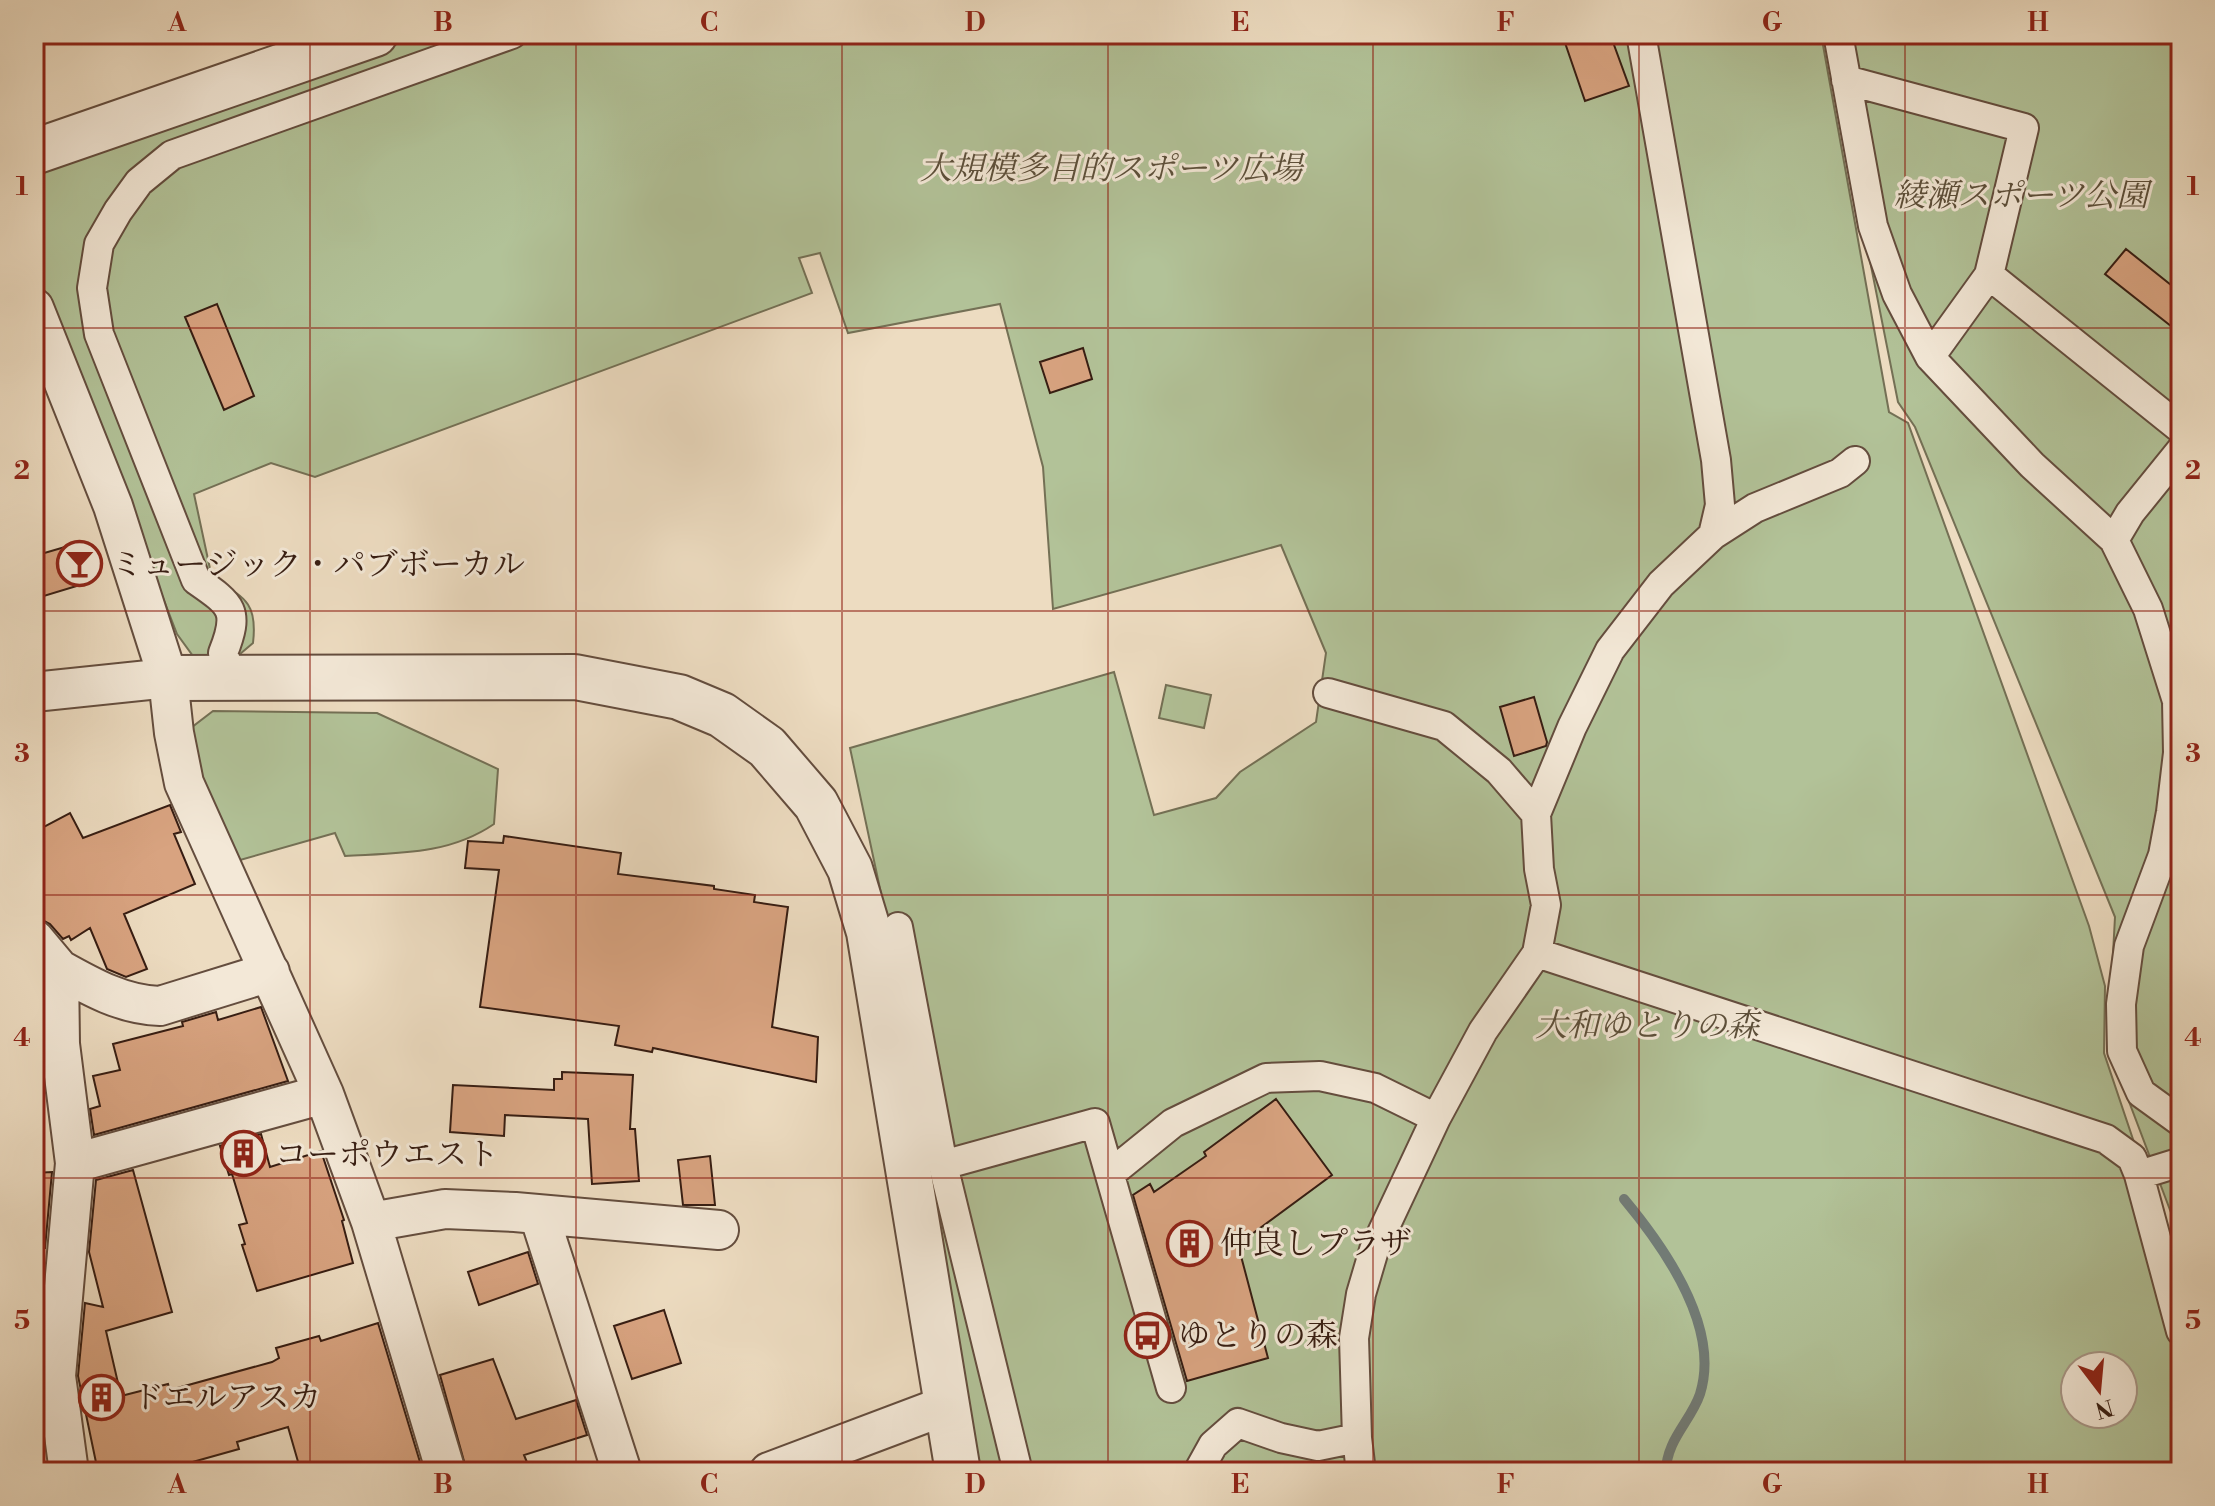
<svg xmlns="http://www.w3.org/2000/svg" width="2215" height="1506" viewBox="0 0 2215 1506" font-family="'Libre Bodoni','Noto Serif JP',serif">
	<rect width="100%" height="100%" fill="#eddcc1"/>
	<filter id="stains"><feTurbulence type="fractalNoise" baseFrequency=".0025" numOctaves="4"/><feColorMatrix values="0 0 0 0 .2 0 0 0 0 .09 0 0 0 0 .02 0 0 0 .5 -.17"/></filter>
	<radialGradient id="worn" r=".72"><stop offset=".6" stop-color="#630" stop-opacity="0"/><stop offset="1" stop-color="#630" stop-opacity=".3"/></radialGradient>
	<path fill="#b2c298" stroke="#747055" stroke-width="2" fill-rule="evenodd" d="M 425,34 L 1821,34 L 1889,412 L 1908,423 L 2089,926 L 2105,986 L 2104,1053 L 2181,1282 L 2181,1472 L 976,1472 L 889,931 L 850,748 L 1114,672 L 1154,815 L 1216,798 L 1240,772 L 1316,722 L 1326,653 L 1281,545 L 1053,609 L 1043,467 L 1000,304 L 848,333 L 820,253 L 799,258 L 812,293 L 315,477 L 271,463 L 194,494 L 212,578 C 243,597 258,601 253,643 L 233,660 L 193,656 L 177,634 L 34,264 L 34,174 ZM 2075,1366 L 2123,1366 L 2123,1414 L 2075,1414 Z
		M 1825,34 L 2181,34 L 2181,1239 L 2108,1046 L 2115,917 L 1915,427 L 1898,402 Z
		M 1166,685 L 1211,695 L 1204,728 L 1159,718 Z
		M 213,711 L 377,713 L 498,769 L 494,824 C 449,855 397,853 345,856 L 335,833 L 233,862 L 201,785 L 187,731 Z"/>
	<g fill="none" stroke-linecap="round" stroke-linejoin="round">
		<path stroke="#727b75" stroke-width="10" d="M 1624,1199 C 1664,1247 1721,1327 1700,1394 C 1691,1421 1666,1440 1666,1472"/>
	</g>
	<path fill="#d8a380" stroke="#371d12" stroke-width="2" d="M 1562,34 L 1610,34 L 1629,86 L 1585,101 Z
		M 2126,249 L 2181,293 L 2181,334 L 2105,274 Z
		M 217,304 L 254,396 L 224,410 L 185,317 Z
		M 1083,348 L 1092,379 L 1050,393 L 1040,362 Z
		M 82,542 L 93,581 L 34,599 L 34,556 Z
		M 1534,697 L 1547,742 L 1546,746 L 1514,756 L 1500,707 Z
		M 170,805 L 181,832 L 174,834 L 195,884 L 124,914 L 147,969 L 126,977 L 107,969 L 90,928 L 71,940 L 69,936 L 63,939 L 50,924 L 38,918 L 34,911 L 34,832 L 70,813 L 83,838 Z
		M 504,836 L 621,853 L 618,874 L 714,886 L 714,889 L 755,895 L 754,902 L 788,907 L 772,1027 L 818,1037 L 816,1082 L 653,1048 L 652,1052 L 615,1045 L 619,1026 L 480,1007 L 499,870 L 465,868 L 468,841 L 503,843 Z
		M 261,1007 L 288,1081 L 94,1135 L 90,1109 L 100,1106 L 93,1076 L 120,1070 L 113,1044 L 183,1026 L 182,1022 L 216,1012 L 218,1020 Z
		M 562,1072 L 633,1075 L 630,1129 L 635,1129 L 639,1181 L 592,1184 L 588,1119 L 505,1115 L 504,1136 L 450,1132 L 453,1085 L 554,1090 L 554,1079 L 562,1079 Z
		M 1276,1099 L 1332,1175 L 1248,1237 L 1241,1256 L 1268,1358 L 1187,1381 L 1133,1195 L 1150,1184 L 1154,1192 L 1206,1156 L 1204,1152 Z
		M 261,1134 L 270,1167 L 321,1151 L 344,1220 L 342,1221 L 353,1263 L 257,1291 L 242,1245 L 245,1244 L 239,1225 L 247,1223 L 232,1174 L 229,1175 L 220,1146 Z
		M 710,1156 L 715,1205 L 683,1205 L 678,1160 Z
		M 133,1170 L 172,1312 L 106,1331 L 121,1396 L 168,1384 L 170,1390 L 272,1362 L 279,1358 L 276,1348 L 319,1336 L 321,1341 L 378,1323 L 423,1472 L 301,1472 L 288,1427 L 237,1442 L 239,1449 L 189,1463 L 191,1472 L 148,1472 L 146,1466 L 117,1472 L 98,1472 L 78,1376 L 85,1303 L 103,1307 L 89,1252 L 96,1180 Z
		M 52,1172 L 45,1248 L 34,1249 L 34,1173 Z
		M 528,1252 L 538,1284 L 479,1305 L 468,1272 Z
		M 664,1310 L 681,1363 L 632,1379 L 614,1326 Z
		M 493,1359 L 516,1419 L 576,1400 L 587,1435 L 524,1455 L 531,1472 L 467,1472 L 440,1375 Z"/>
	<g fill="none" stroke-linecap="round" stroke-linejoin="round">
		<defs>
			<path id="pedestrian" d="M 1641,34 L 1716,460 L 1720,505 L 1713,535
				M 1838,34 L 1873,226 L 1897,294 L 1930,357 L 2032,465 L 2114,540 L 2148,609 L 2177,701 L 2178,753 L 2171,812 L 2163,855 L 2129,946 L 2121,1004 L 2122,1051 L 2141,1093 L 2181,1122
				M 1846,80 L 2024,128 L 1989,275 L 1930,357
				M 1989,275 L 2181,429
				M 2114,540 L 2130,513 L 2181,450
				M 232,677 L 223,653 C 240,610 232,605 196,580 L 99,334 L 92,288 L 99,244 L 118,211 L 139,182 L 172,155 L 512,34
				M 1328,693 L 1444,726 L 1499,771 L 1536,814
				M 898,927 L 943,1165
				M 1537,953 L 2106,1139 L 2132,1158 L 2139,1175 L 2181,1331
				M 1110,1174 L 1173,1123 L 1266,1078 L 1320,1076 L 1375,1088 L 1436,1118
				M 2139,1175 L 2181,1162
				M 1018,1472 L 943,1165 L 1095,1123 L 1171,1388
				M 1198,1472 L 1213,1445 L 1238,1423 L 1281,1438 L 1318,1446 L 1357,1438
				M 1361,1472 L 1357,1438 L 1354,1338 L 1361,1294 L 1374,1250 L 1436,1118 L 1483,1031 L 1537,953 L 1546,905 L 1539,869 L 1536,814 L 1572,727 L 1610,650 L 1661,584 L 1713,535 L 1755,508 L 1840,473 L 1855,461"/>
			<path id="minor" d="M 34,308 L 113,506 L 168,678 L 174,733 L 184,783 L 324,1094 L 371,1222 L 446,1472
				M 34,692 L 168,678
				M 34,939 L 59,969 L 60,1044 L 75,1163 L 56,1376 L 69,1472
				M 59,969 C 91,987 123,1005 160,1006 L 270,972
				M 75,1163 L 324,1094
				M 539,1215 L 622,1472
				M 371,1222 L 445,1209 L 515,1212 L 719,1230
				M 769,1472 L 947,1405"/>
			<path id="tertiary" d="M 34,152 L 375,34
				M 168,678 L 575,677 L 679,697 L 722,715 L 767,747 L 816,804 L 850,869 L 869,932 L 958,1472"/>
		</defs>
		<use href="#pedestrian" stroke="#644d3e" stroke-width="32"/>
		<use href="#minor" stroke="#644d3e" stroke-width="42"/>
		<use href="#tertiary" stroke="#644d3e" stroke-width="48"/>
		<use href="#pedestrian" stroke="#f3e8d7" stroke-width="28"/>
		<use href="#minor" stroke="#f3e8d7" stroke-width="38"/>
		<use href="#tertiary" stroke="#f3e8d7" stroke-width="44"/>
	</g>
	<path fill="none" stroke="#8f2418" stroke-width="2" stroke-opacity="0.55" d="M 310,34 L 310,1472M 576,34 L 576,1472M 842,34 L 842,1472M 1108,34 L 1108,1472M 1373,34 L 1373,1472M 1639,34 L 1639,1472M 1905,34 L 1905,1472M 34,328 L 2181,328M 34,611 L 2181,611M 34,895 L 2181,895M 34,1178 L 2181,1178"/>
	<defs>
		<symbol id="bar-ring" viewBox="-11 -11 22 22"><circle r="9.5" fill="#f3e8d7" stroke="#8f2418" stroke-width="1.5"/><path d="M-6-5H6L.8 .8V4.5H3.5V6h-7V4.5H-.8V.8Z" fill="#8f2418"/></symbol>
		<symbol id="building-ring" viewBox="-11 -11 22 22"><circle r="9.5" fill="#f3e8d7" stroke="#8f2418" stroke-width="1.5"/><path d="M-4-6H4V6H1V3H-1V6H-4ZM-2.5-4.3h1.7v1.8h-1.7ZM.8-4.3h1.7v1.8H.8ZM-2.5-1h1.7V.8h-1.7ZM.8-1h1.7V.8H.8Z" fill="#8f2418"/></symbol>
		<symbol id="bus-ring" viewBox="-11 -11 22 22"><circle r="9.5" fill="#f3e8d7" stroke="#8f2418" stroke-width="1.5"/><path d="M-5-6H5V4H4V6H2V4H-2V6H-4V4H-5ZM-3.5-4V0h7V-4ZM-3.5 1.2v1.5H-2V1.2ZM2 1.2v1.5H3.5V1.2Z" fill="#8f2418"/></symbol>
	</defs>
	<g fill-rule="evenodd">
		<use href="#bar-ring" x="54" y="538" width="51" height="51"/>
		<use href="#building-ring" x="218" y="1128" width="51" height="51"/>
		<use href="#building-ring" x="1164" y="1218" width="51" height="51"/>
		<use href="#bus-ring" x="1122" y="1310" width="51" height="51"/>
		<use href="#building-ring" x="76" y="1372" width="51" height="51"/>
	</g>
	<g text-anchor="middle" stroke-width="6" stroke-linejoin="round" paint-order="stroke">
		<g font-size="32" font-style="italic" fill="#5c4f3a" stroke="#f3e8d7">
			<text x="1111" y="179">大規模多目的スポーツ広場</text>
			<text x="2021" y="206">綾瀬スポーツ公園</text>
			<text x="1647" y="1036">大和ゆとりの森</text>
		</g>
		<g font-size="32" fill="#371d12" stroke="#f3e8d7" text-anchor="start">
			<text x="111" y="575">ミュージック・パブボーカル</text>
			<text x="275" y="1165">コーポウエスト</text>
			<text x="1220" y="1254">仲良しプラザ</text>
			<text x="1178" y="1346">ゆとりの森</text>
			<text x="132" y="1408">ドエルアスカ</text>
		</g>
	</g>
	<rect width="2215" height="1506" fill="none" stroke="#eddcc1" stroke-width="88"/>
	<g transform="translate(2099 1390) rotate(164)"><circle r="38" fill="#f3e8d7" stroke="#a89788" stroke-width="2"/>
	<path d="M0-6L14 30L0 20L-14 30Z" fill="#8f2418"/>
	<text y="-12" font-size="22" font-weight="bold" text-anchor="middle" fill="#371d12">N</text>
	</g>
	<rect x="44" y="44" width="2127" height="1418" fill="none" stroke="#8f2418" stroke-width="3"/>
	<g font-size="26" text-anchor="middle" font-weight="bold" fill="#8f2418">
		<text x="177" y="31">A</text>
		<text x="443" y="31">B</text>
		<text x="709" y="31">C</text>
		<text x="975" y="31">D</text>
		<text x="1240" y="31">E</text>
		<text x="1506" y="31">F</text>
		<text x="1772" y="31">G</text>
		<text x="2038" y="31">H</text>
		<text x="22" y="195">1</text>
		<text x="2193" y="195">1</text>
		<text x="22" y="479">2</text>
		<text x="2193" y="479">2</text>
		<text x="22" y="762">3</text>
		<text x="2193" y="762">3</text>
		<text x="22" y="1046">4</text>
		<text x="2193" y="1046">4</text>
		<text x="22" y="1329">5</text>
		<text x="2193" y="1329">5</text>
		<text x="177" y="1493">A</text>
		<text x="443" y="1493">B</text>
		<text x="709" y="1493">C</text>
		<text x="975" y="1493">D</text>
		<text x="1240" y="1493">E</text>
		<text x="1506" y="1493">F</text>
		<text x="1772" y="1493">G</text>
		<text x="2038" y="1493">H</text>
	</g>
	<rect width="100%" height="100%" filter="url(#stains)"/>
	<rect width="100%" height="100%" fill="url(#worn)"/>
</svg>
